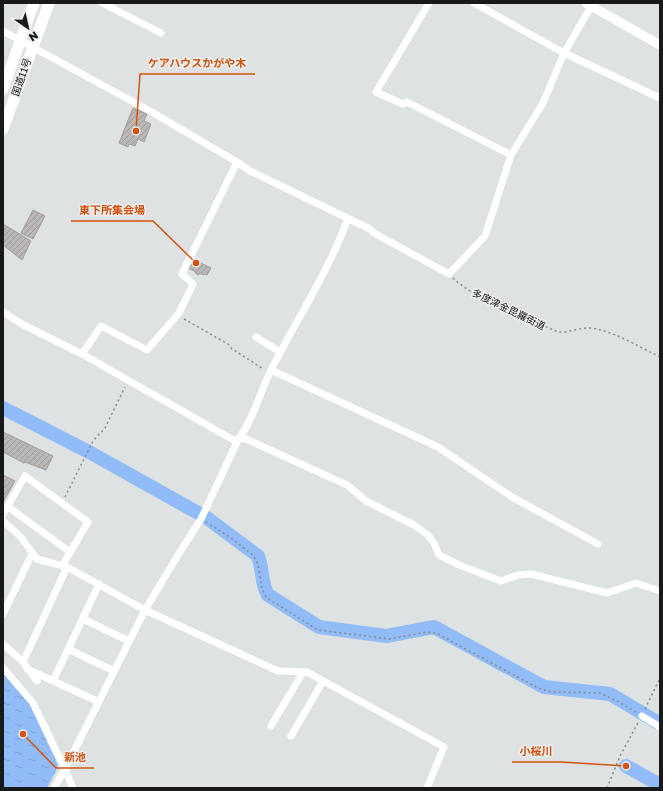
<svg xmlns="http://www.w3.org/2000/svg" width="663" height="791" viewBox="0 0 663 791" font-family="'Golos Text','Noto Sans JP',sans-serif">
	<defs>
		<pattern id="water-ripples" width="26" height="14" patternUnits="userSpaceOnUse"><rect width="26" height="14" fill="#92bcf7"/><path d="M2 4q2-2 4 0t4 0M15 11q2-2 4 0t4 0" fill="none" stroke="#7da1d3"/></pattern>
		<pattern id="building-hatch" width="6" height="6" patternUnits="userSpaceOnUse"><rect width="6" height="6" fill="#bab7b6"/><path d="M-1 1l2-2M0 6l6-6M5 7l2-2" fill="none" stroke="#9f9d9c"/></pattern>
	</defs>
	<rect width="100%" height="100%" fill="#dfe2e3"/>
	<path fill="url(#water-ripples)" d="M 3,672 L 29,703 L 58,765 L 56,771 L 47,788 L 3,788 Z"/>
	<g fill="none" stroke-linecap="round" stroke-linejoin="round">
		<path stroke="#92bcf7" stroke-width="14" d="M 3,408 L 91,453 L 207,518 L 258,556 C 263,569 261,584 268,595 L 319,627 L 386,636 L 434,627 L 544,687 L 610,694 L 657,722
			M 626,766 L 660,785"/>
	</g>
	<path fill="url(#building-hatch)" stroke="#a09d9c" d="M 133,108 L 147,114 L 144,121 L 151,124 L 144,142 L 138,139 L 135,146 L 129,144 L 128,147 L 119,143 Z
		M 33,210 L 45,216 L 33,239 L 21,233 Z
		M 3,224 L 31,241 L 22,260 L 3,245 Z
		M 192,259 L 211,268 L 207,275 L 204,274 L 204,275 L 199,273 L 199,275 L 195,273 L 196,272 L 188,268 Z
		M 3,432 L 53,456 L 46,470 L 25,462 L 24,463 L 3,452 Z
		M 3,475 L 15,481 L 3,502 Z"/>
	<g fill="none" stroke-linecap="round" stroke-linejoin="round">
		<path stroke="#888a8b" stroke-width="1.5" stroke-dasharray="2 3" stroke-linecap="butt" d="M 453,278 C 480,303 525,317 558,332 C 569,333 580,327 591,328 C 614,331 639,347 660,357
			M 184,319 L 228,344 L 231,348 L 263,369
			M 65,497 L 93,441 L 105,428 L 125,387
			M 206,522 L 228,536 L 253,555 L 258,564 L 262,589 L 267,598 L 318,630 L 389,639 L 427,632 L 436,633 L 538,688 L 551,692 L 600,693 L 619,702 L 637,713
			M 645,709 L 660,678
			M 607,788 L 621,754 L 639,721"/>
		<path stroke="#fff" stroke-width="7" d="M 102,3 L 161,33
			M 429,3 L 376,92 L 403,104 L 407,102 L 511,155
			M 474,3 L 564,53 L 660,98
			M 3,31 L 150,111 L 237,162 L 250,171 L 370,229 L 374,233 L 449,274 L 485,236 L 511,155 L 543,103 L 564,53 L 593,3
			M 3,312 L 22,324 L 82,354 L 237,442
			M 256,337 L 280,352
			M 82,354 L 101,326 L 147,350 L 179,313 L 193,284 L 182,274 L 237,162
			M 271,370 L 438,447 L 512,497 L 598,544
			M 238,440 L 244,438 L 347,485 L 366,501 L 414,525 L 428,535 L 434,543 L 439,555 L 459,565 L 501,581 L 518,575 L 531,574 L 607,593 L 636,583 L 660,591
			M 7,506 L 70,552
			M 3,514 L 25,476 L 88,522 L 62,566
			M 3,521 L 20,536 L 37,559 L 67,567 L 145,610 L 278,671 L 307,672 L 444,747 L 427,788
			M 3,614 L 32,554
			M 83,619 L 129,641
			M 3,644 L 23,662 L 37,681
			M 68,649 L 114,671
			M 23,662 L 67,567
			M 3,668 L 33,703 L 65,769 L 54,788
			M 27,669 L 99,702
			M 53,681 L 99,584
			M 642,716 L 660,727
			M 271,726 L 303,672
			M 291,736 L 323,681
			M 73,788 L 65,769 L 145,610 L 178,555 L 201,519 L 238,440 C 254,418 260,392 272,368 C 297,319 330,269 348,218"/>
		<path stroke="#fff" stroke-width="9" d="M 586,3 L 660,45"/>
		<path stroke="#fff" stroke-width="11" d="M 3,89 L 34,3
			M 3,129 L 49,3"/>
	</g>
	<g text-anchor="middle" stroke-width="3" stroke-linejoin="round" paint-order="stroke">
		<g font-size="10" fill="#181919" stroke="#edeff1">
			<text transform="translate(21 77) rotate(-71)" y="4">国道11号</text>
			<text transform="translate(509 309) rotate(26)" y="4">多度津金毘羅街道</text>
		</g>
	</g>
	<path fill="none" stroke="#d3530d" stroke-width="1.5" d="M136 131L140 74H255M196 263L153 221H71M626 766L561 762H512M23 734L56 768H94"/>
	<g fill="#d3530d" stroke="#edeff1" stroke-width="1.5">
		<circle cx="136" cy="131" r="4"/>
		<circle cx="196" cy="263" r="4"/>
		<circle cx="626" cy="766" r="4"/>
		<circle cx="23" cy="734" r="4"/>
	</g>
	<g font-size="11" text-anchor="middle" font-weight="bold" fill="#d3530d" stroke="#edeff1" stroke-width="3" stroke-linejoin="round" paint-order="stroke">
		<text x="197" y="67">ケアハウスかがや木</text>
		<text x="112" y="214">東下所集会場</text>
		<text x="536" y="755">小桜川</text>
		<text x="75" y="761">新池</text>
	</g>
	<rect width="663" height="791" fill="none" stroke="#181919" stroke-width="8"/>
	<g transform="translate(28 28) rotate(146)" stroke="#edeff1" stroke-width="3" paint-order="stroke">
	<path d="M0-3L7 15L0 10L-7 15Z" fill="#181919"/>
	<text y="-6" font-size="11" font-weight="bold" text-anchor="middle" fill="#181919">N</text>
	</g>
</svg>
